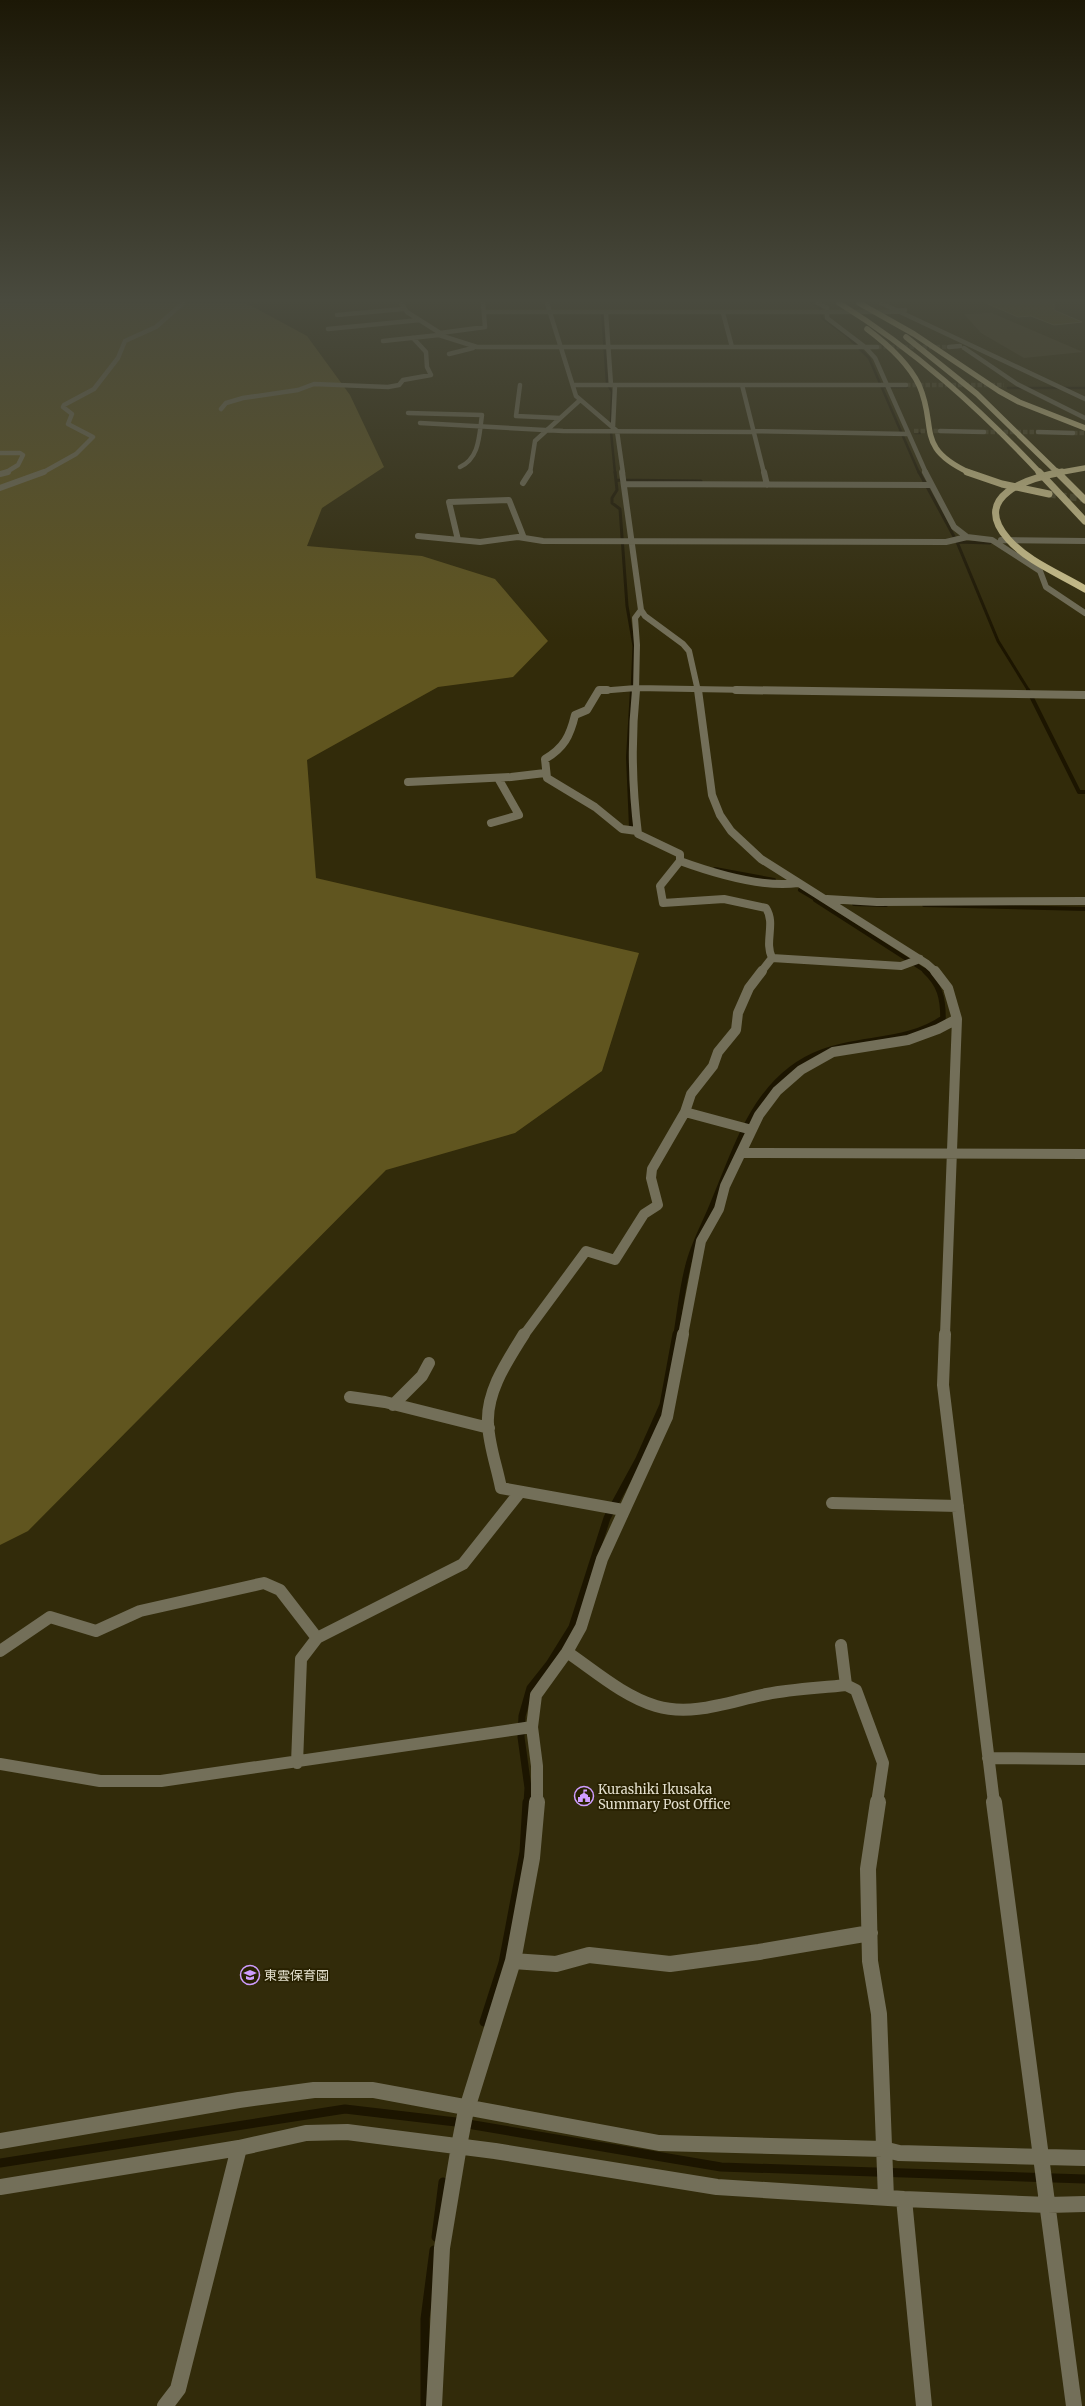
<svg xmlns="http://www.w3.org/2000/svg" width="1085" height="2406" viewBox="0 0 1085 2406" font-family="Merriweather,'Noto Sans JP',serif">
	<rect width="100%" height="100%" fill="#322b0a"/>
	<path fill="#494122" d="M 992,313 L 1083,352 L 1024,358 L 981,333 L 964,314 Z"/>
	<path fill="#60551f" d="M 0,303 L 242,303 L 250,305 L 307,336 L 350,395 L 384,467 L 322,508 L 307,546 L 422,556 L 495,579 L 548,641 L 513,677 L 438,687 L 307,760 L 316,878 L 639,953 L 602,1071 L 515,1133 L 386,1170 L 28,1531 L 0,1545 Z"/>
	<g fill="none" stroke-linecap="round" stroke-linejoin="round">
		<path stroke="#1c1500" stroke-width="2.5" d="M 812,303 L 820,308 L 822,318 L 846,335 L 869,358 L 919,473
			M 602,311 L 607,383 L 612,392 L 611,422
			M 883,387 L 907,387
			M 1008,388 L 1085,388
			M 611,432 L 615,473
			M 915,433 L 920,433"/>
		<path stroke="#1c1500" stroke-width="3" d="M 615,472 L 617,490 L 612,498 L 612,503 L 620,509 L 627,606 L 634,646 L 632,691
			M 919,472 L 957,542 L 998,641 L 1029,691
			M 616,480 L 701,481
			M 957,542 L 990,543"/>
		<path stroke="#1c1500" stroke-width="4" d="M 632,690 L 628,757 L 631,827 L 634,832
			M 1028,690 L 1079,792 L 1085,792
			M 715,869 L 774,880
			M 800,890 L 817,900
			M 815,900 L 927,972
			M 854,904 L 886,905
			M 924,905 L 1085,909"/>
		<path stroke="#1c1500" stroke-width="5.5" d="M 676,1335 C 680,1312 682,1288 688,1266 C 693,1244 706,1222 714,1201 C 738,1144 757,1076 822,1052 C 861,1037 908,1043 943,1018 C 943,998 940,985 925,971"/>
		<path stroke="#1c1500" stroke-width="7" d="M 527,1803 L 528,1788 L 521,1737 L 522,1716 L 530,1688 L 549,1664 L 572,1627 L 607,1518 L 639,1459 L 663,1405 L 676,1334"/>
		<path stroke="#1c1500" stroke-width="9" d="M 484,2022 L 503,1963 L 524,1852 L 527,1802
			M 0,2163 L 345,2109 L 456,2122 L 721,2167 L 1085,2179
			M 436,2237 L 443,2182
			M 425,2406 L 425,2319 L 434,2250"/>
	</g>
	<path fill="#52460e" stroke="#655e3d" d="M 986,303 L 1054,303 L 1054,310 L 1082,322 L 1054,325 L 1031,316 L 1018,317 Z"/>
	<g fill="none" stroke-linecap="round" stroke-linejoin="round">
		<path stroke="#4c4627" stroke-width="4.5" stroke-dasharray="4.5 2" stroke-linecap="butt" d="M 877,347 L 949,347
			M 906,385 L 1004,385
			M 914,431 L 940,431
			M 984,432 L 1038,432
			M 1073,433 L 1085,433"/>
		<path stroke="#4c4627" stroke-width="7" stroke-dasharray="7 3.5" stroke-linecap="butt" d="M 1049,494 L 1085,499"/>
		<path stroke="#736f59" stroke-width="4.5" d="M 401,303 L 407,312 L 440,333 L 485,327 L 483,303
			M 547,303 L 576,396 L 617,431 L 623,473
			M 818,303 L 827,308 L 827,318 L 865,347 L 875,358 L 926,473
			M 881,303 L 1085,399
			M 485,312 L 889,312 L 905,310
			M 606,313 L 611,385
			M 723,313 L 732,347
			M 337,315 L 403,309
			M 328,329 L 420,320
			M 440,333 L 439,335 L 477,347 L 877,347
			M 383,341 L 439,335
			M 949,347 L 960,346
			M 964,348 L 1017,384 L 1085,418
			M 449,354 L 473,348
			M 520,385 L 516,416 L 560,418
			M 574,385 L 906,385
			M 742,385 L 764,473
			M 221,409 L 226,403 L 243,398 L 298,390 L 314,384 L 388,387 L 399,385 L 403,380 L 431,375 L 427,367 L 426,352 L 413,338
			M 408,413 L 482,415 C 479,435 480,458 460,467
			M 420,423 L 563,431 L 755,432
			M 613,427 L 615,385
			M 754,431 L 908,434
			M 940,431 L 984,432
			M 1038,432 L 1073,433
			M 0,453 L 20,453 L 23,455 L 18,465 L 5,473
			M 42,473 L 76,454 L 93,437 L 68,424 L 72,414 L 63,407 L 64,405 L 94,389 L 118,358 L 125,341 L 156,327 L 183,303
			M 530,473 L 535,441 L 579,401"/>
		<path stroke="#736f59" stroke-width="6" d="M 622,472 L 641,610 L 645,616 L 683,644 L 689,651 L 698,691
			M 764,472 L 767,485
			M 925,472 L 954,527 L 967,537 L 992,540 L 1040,571 L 1046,587 L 1085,613
			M 0,474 L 8,472
			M 523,483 L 530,472
			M 624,484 L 931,485
			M 0,488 L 44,472
			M 418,536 L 480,542 L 518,537 L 543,541 L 946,542 L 967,537
			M 458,540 L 449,502 L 509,500 L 524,538
			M 1001,540 L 1085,541
			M 599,691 L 636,688 L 800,691
			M 636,691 L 637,645 L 635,618 L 641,610"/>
		<path stroke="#736f59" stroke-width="8" d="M 607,690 L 599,690 L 587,710 L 575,715 C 570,736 564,748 545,759 L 547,778 L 595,807 L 622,829 L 637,831
			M 636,690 C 631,738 632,786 638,834 L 680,854 L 680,861 C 713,873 763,888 798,883
			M 698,690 L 712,795 L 720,815 L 731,831 L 761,859 L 927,964 L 936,972
			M 736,690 L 1085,695
			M 408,782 L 511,777 L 545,773
			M 491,823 L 519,815 L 498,778
			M 680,861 L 660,886 L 663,903 L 724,899 L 766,908 C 776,924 764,941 772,958 L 761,972
			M 827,899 L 877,902 L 1085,901
			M 772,958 L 901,966 L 920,959"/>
		<path stroke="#736f59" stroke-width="10" d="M 935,971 L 948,988 L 957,1019 L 945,1335
			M 685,1112 L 752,1130
			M 741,1153 L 1085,1154
			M 524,1335 L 586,1251 L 615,1260 L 644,1214 L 658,1205 L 651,1178 L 652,1169 L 685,1112 L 691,1094 L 713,1066 L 718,1052 L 736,1030 L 738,1013 L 749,988 L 762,971
			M 683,1335 L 701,1241 L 719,1209 L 725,1186 L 759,1115 L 777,1091 L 801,1070 L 833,1052 L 908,1040 L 938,1029 L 957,1019"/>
		<path stroke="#736f59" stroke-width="12" d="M 524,1334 C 508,1360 486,1391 488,1424 C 489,1446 497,1467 501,1488 L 623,1510
			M 945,1334 L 943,1385 L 994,1803
			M 350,1397 L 385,1402 L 489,1428
			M 393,1405 L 422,1376 L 429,1363
			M 832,1503 L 958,1506
			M 0,1651 L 50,1617 L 96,1631 L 140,1611 L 264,1583 L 280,1590 L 317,1638
			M 567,1652 C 595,1671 623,1696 656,1706 C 693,1717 731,1701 767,1694 C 793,1689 820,1688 846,1685 L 841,1645
			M 846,1685 L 856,1690 L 883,1763 L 877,1803
			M 988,1758 L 1085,1759
			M 297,1763 L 301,1659 L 317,1638 L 463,1564 L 520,1492
			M 0,1764 L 100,1781 L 161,1781 L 532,1727
			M 537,1803 L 537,1766 L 532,1727 L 536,1695 L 567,1652 L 581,1627 L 602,1559 L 667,1417 L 683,1334"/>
		<path stroke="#736f59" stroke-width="16" d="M 878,1802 L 868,1869 L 870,1961 L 879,2014 L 886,2198
			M 994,1802 L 1074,2406
			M 513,1961 L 556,1964 L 589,1955 L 670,1964 L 759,1952 L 870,1933
			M 0,2141 L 239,2100 L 314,2090 L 373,2090 L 659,2143 L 883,2149 L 899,2153 L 1085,2158
			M 0,2187 L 239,2148 L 306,2133 L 347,2132 L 495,2151 L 717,2187 L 904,2199 L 1048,2205 L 1085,2204
			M 904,2199 L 924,2406
			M 165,2406 L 178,2389 L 239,2148
			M 434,2406 L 442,2248 L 459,2146 L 465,2115 L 513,1961 L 532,1858 L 537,1802"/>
		<path stroke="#d9cd95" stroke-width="5.5" d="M 839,303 C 915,350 979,408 1040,473
			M 859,303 L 914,334 L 999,391 L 1019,402 L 1085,428
			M 867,329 C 887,344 908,362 919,385 C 938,428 914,447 970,473
			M 906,337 L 977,394 L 1058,473
			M 1057,473 L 1085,468"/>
		<path stroke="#d9cd95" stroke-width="7" d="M 967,472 L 1002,484 L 1049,494
			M 1039,472 L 1085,521
			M 1057,472 L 1085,500
			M 1062,472 C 1028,478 970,496 1008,539 C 1027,561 1060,574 1085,589"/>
	</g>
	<linearGradient id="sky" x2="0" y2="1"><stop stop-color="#1c1806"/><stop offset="0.47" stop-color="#494a3e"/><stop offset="1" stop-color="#494a3e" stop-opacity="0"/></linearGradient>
	<rect width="1085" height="640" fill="url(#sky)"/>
	<defs>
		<symbol id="civic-ring" viewBox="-11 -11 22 22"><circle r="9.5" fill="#282101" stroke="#cf9dff" stroke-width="1.5"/><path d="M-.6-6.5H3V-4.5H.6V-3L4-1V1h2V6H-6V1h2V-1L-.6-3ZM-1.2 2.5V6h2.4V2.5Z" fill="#cf9dff"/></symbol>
		<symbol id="school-ring" viewBox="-11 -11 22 22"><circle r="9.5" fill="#282101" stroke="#cf9dff" stroke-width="1.5"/><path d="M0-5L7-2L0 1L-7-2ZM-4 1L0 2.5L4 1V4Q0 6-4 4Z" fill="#cf9dff"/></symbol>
	</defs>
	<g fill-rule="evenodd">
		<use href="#civic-ring" x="573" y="1785" width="22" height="22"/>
		<use href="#school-ring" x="239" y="1964" width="22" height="22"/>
	</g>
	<g text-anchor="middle" stroke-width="3.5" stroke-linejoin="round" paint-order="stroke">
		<g font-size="13" fill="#e2decc" stroke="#282101" text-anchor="start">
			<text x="598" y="1794">Kurashiki Ikusaka<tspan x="598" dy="15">Summary Post Office</tspan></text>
			<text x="264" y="1980">東雲保育園</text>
		</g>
	</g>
</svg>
